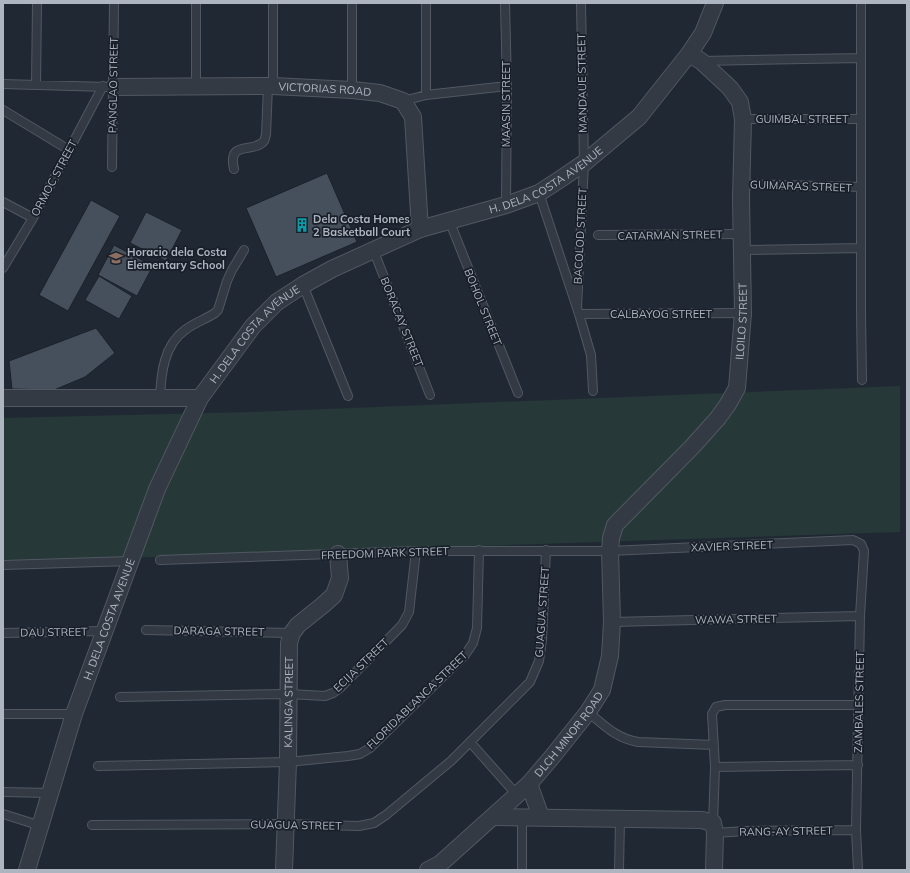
<svg xmlns="http://www.w3.org/2000/svg" width="910" height="873" viewBox="0 0 910 873" font-family="Mulish,sans-serif">
	<rect width="100%" height="100%" fill="#202933"/>
	<path fill="#263838" d="M 900,386 L 900,532 L 3,562 L 3,418 L 251,412 Z"/>
	<path fill="#46505c" stroke="#1b212a" d="M 327,173 L 357,242 L 276,277 L 246,208 Z
		M 91,200 L 120,216 L 68,311 L 39,295 Z
		M 146,212 L 182,230 L 166,261 L 130,243 Z
		M 114,245 L 153,266 L 137,296 L 98,275 Z
		M 99,276 L 132,296 L 119,319 L 85,300 Z
		M 96,328 L 115,353 L 85,377 L 54,390 L 12,389 L 9,361 Z"/>
	<g fill="none" stroke-linecap="round" stroke-linejoin="round">
		<defs>
			<path id="lane" d="M 196,3 L 196,86
				M 273,3 L 273,86
				M 352,3 L 352,90
				M 505,3 L 507,86 L 506,205
				M 861,3 L 861,313 L 862,380
				M 701,61 L 861,58
				M 3,84 L 107,87
				M 36,84 L 37,3
				M 426,95 L 426,3
				M 403,101 L 426,95 L 507,86
				M 3,110 L 69,150
				M 743,119 L 861,119
				M 112,167 L 114,3
				M 234,169 C 227,139 254,154 264,141 C 265,139 265,137 266,135 L 268,86
				M 742,184 L 861,187
				M 539,193 L 579,314 L 591,355 L 593,391
				M 3,202 L 33,218
				M 449,220 L 518,393
				M 598,235 L 742,234
				M 373,249 L 430,395
				M 743,250 L 861,248
				M 3,268 L 33,218 L 103,86
				M 303,285 L 348,396
				M 577,308 L 584,163 L 581,3
				M 579,314 L 743,313
				M 160,398 C 161,373 164,345 185,330 C 194,323 206,319 215,313 L 218,310 L 227,281 L 232,270 L 244,250
				M 160,560 L 416,551 L 610,551 L 853,540 L 861,544 L 864,551 L 860,616 L 856,830 L 858,870
				M 3,565 L 130,561
				M 612,622 L 860,616
				M 146,630 L 292,633
				M 3,633 L 104,631
				M 120,697 L 289,694 L 325,696 L 333,693 L 340,688 L 402,625 L 409,612 L 416,551
				M 588,712 C 605,726 616,738 638,742 L 714,745
				M 3,714 L 74,714
				M 470,742 L 517,795
				M 98,766 L 288,762 L 348,756 L 360,754 L 370,748 L 465,655 L 473,643 L 477,628 L 479,550
				M 715,767 L 858,765
				M 3,792 L 51,793
				M 3,814 L 41,826
				M 713,823 L 715,767 L 712,714 L 716,707 L 725,705 L 858,705
				M 92,825 L 285,824 L 359,826 L 374,823 L 386,815 L 451,761 L 530,682 L 539,661 L 542,640 L 546,550
				M 715,833 L 746,831 L 856,830
				M 522,870 L 522,817
				M 619,870 L 620,819"/>
			<g id="street">
				<path id="s1" d="M 114,87 L 273,86 L 352,90 L 380,93 L 403,101 L 413,117 L 420,229"/>
				<path d="M 3,398 L 200,398"/>
				<path d="M 529,784 L 541,817"/>
				<path d="M 494,817 L 702,820 L 713,823 L 715,833 L 714,870"/>
				<path id="s2" d="M 27,870 L 74,714 L 157,489 L 200,398 L 253,326 L 277,302 L 303,285 L 332,269 L 420,229 L 506,205 L 539,193 L 562,178 L 584,163 L 639,117 L 689,54 L 703,33 L 715,3"/>
				<path id="s3" d="M 284,870 L 288,762 L 289,643 L 292,633 L 298,625 L 323,605 L 334,595 L 340,578 L 338,554"/>
				<path id="s4" d="M 428,870 L 440,864 L 529,784 L 552,757 L 588,712 L 602,690 L 610,656 L 612,622 L 610,551 L 611,538 L 615,525 L 692,447 L 718,418 L 728,404 L 737,388 L 743,313 L 741,198 L 743,119 L 740,102 L 730,88 L 701,61 L 689,54"/>
			</g>
		</defs>
		<use href="#lane" stroke="#515862" stroke-width="10"/>
		<use href="#street" stroke="#515862" stroke-width="18"/>
		<use href="#lane" stroke="#333a44" stroke-width="8"/>
		<use href="#street" stroke="#333a44" stroke-width="16"/>
	</g>
	<defs>
		<symbol id="building-bare" viewBox="-9 -9 18 18"><path d="M-4-6H4V6H1V3H-1V6H-4ZM-2.5-4.3h1.7v1.8h-1.7ZM.8-4.3h1.7v1.8H.8ZM-2.5-1h1.7V.8h-1.7ZM.8-1h1.7V.8H.8Z" fill="#0f9aa8" stroke="#191f28" stroke-width="2.5" paint-order="stroke"/></symbol>
		<symbol id="school-bare" viewBox="-9 -9 18 18"><path d="M0-5L7-2L0 1L-7-2ZM-4 1L0 2.5L4 1V4Q0 6-4 4Z" fill="#8d6e63" stroke="#191f28" stroke-width="2.5" paint-order="stroke"/></symbol>
	</defs>
	<g fill-rule="evenodd">
		<use href="#building-bare" x="292" y="215" width="20" height="20"/>
		<use href="#school-bare" x="106" y="248" width="20" height="20"/>
	</g>
	<g text-anchor="middle" stroke-width="3.5" stroke-linejoin="round" paint-order="stroke">
		<g font-size="11" fill="#adb5c1" stroke="#191f28">
			<text transform="translate(582 83) rotate(-91)" y="4">MANDAUE STREET</text>
			<text transform="translate(113 85) rotate(-89)" y="4">PANGLAO STREET</text>
			<text dy="4" stroke="none"><textPath href="#s1" startOffset="211">VICTORIAS ROAD</textPath></text>
			<text transform="translate(506 104) rotate(-90)" y="4">MAASIN STREET</text>
			<text x="802" y="123">GUIMBAL STREET</text>
			<text transform="translate(54 178) rotate(-62)" y="4">ORMOC STREET</text>
			<text dy="4" stroke="none"><textPath href="#s2" startOffset="924">H. DELA COSTA AVENUE</textPath></text>
			<text transform="translate(801 186) rotate(2)" y="4">GUIMARAS STREET</text>
			<text transform="translate(670 235) rotate(-1)" y="4">CATARMAN STREET</text>
			<text transform="translate(580 236) rotate(-87)" y="4">BACOLOD STREET</text>
			<text transform="translate(483 307) rotate(68)" y="4">BOHOL STREET</text>
			<text x="661" y="318">CALBAYOG STREET</text>
			<text transform="translate(402 322) rotate(68)" y="4">BORACAY STREET</text>
			<text dy="4" stroke="none"><textPath href="#s4" startOffset="670">ILOILO STREET</textPath></text>
			<text dy="4" stroke="none"><textPath href="#s2" startOffset="588">H. DELA COSTA AVENUE</textPath></text>
			<text transform="translate(732 546) rotate(-2)" y="4">XAVIER STREET</text>
			<text transform="translate(385 553) rotate(-2)" y="4">FREEDOM PARK STREET</text>
			<text transform="translate(542 612) rotate(-86)" y="4">GUAGUA STREET</text>
			<text dy="4" stroke="none"><textPath href="#s2" startOffset="264">H. DELA COSTA AVENUE</textPath></text>
			<text transform="translate(736 619) rotate(-1)" y="4">WAWA STREET</text>
			<text transform="translate(219 631) rotate(1)" y="4">DARAGA STREET</text>
			<text transform="translate(54 632) rotate(-1)" y="4">DAU STREET</text>
			<text transform="translate(361 665) rotate(-44)" y="4">ECIJA STREET</text>
			<text transform="translate(417 700) rotate(-44)" y="4">FLORIDABLANCA STREET</text>
			<text dy="4" stroke="none"><textPath href="#s3" startOffset="168">KALINGA STREET</textPath></text>
			<text transform="translate(859 702) rotate(-89)" y="4">ZAMBALES STREET</text>
			<text dy="4" stroke="none"><textPath href="#s4" startOffset="197">DLCH MINOR ROAD</textPath></text>
			<text transform="translate(296 825) rotate(1)" y="4">GUAGUA STREET</text>
			<text transform="translate(786 831) rotate(-1)" y="4">RANG-AY STREET</text>
		</g>
		<g font-size="11" font-weight="bold" fill="#adb5c1" stroke="#191f28" text-anchor="start">
			<text x="313" y="223">Dela Costa Homes<tspan x="313" dy="13">2 Basketball Court</tspan></text>
			<text x="127" y="256">Horacio dela Costa<tspan x="127" dy="13">Elementary School</tspan></text>
		</g>
	</g>
	<rect width="910" height="873" fill="none" stroke="#adb5c1" stroke-width="8"/>
</svg>
